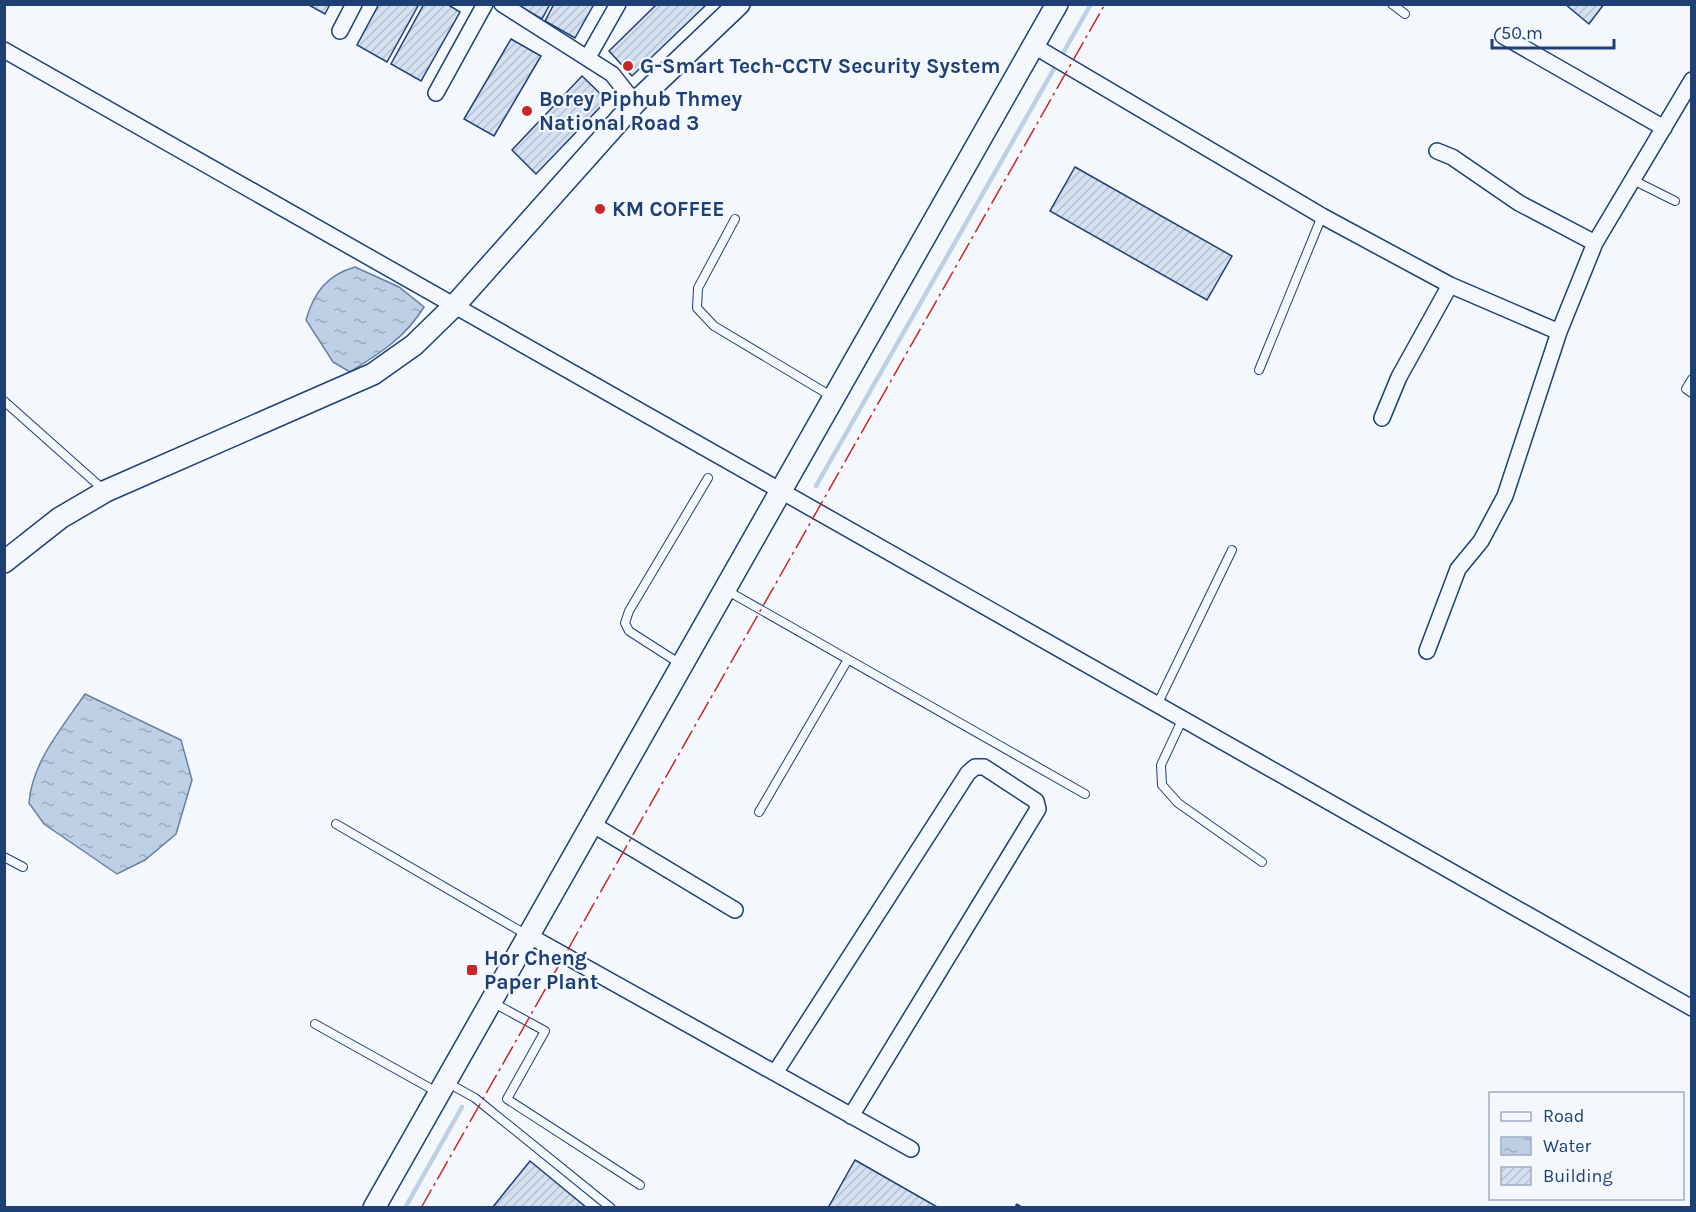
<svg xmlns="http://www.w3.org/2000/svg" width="1696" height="1212" viewBox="0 0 1696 1212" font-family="Karla,sans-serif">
	<defs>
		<pattern id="water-ripples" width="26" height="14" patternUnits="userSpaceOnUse" patternTransform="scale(1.5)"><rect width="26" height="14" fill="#bed0e5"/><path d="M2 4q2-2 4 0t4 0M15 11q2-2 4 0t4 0" fill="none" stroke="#9aaabe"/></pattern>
		<pattern id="building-hatch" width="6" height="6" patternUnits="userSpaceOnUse" patternTransform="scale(1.5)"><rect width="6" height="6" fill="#d5e0f0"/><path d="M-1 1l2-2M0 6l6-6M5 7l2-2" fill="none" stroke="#b6c1d1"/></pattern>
	</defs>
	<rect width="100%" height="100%" fill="#f4f7fb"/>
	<path fill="url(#water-ripples)" stroke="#687fa3" stroke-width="1.5" d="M 355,267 L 399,287 L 424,307 C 405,338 380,353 350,372 L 333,362 L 306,320 C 314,292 327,275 355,267 Z
		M 85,694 L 181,740 L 192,780 L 176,834 L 145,860 L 117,874 L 44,824 L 29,803 C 32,762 62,728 85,694 Z"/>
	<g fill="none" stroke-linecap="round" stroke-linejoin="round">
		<path stroke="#bed0e5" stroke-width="4.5" d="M 816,486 L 1091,4
			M 405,1208 L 462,1107"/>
	</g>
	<path fill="url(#building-hatch)" stroke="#1d3f73" stroke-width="1.5" d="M 307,4 L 330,4 L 325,14 Z
		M 379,4 L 419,4 L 387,62 L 357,45 Z
		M 424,4 L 447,4 L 460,12 L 421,81 L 391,64 Z
		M 516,4 L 550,4 L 542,19 Z
		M 554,4 L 594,4 L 575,38 L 545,21 Z
		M 657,4 L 706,5 L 632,76 L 609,51 Z
		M 1565,4 L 1604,4 L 1589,24 Z
		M 511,39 L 541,56 L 494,136 L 464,119 Z
		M 582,76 L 607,100 L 536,174 L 512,150 Z
		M 1075,167 L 1232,256 L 1207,300 L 1050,211 Z
		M 855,1160 L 939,1208 L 828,1208 Z
		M 530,1161 L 587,1208 L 492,1208 Z"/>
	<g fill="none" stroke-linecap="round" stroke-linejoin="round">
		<defs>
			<path id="lane" d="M 1392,4 L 1405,14
				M 1631,179 L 1675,201
				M 735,219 L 698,288 L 697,308 L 714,326 L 831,396
				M 1259,370 L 1322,216
				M 1692,379 L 1686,389 L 1692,393
				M 4,401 L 104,490
				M 726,590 L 1085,794
				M 682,665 L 629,631 L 625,623 L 629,611 L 708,478
				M 1158,703 L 1232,550
				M 1183,718 L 1161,765 L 1162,785 L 1178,803 L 1262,862
				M 759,812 L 847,661
				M 336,824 L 527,935
				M 4,857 L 23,867
				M 492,1002 L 545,1031 L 507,1099 L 640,1185
				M 315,1024 L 437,1092
				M 448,1083 L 475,1098 L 611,1208"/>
			<path id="street" d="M 502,4 L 612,74 L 635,103
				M 340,31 L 354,4
				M 1503,36 L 1664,128
				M 1034,46 L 1322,216 L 1450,285 L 1559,332
				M 4,50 L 1692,1008
				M 588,57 L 618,4
				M 436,93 L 485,4
				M 1437,151 L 1452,157 L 1519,203 L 1595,243
				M 1382,418 L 1399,377 L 1450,285
				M 1427,651 L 1458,569 L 1481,541 L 1505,496 L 1559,332 L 1595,243 L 1692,80
				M 592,824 L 735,910
				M 528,935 L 911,1149
				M 775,1073 L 968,773 L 975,767 L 984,767 L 1036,801 L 1038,809 L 851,1116"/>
			<path id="secondary" d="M 4,562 L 60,518 L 106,491 L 373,374 L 414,345 L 455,305 L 635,103 L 739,4
				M 374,1208 L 1057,4"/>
		</defs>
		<use href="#lane" stroke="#1d3f73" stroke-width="10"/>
		<use href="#street" stroke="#1d3f73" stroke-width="18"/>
		<use href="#secondary" stroke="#1d3f73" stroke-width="24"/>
		<use href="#lane" stroke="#f4f7fb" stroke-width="8"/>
		<use href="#street" stroke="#f4f7fb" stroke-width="15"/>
		<use href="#secondary" stroke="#f4f7fb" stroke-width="21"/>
		<path stroke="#1d3f73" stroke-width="3" d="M 1016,1208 L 1017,1205 L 1022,1208"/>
		<path stroke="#c62828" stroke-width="1.5" stroke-dasharray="21 4.5 3 4.5" stroke-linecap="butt" d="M 421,1208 L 1105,4"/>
	</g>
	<g fill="#c62828" stroke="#f4f7fb" stroke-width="2">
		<circle cx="628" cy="66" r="6"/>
		<circle cx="527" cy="111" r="6"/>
		<circle cx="600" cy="209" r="6"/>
		<rect x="466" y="964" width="12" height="12" rx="3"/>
	</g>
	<g text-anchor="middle" stroke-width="4.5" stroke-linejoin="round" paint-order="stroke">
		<g font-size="21" font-weight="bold" fill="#1d3f73" stroke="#f4f7fb" text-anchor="start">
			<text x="640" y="73">G-Smart Tech-CCTV Security System</text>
			<text x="539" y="106">Borey Piphub Thmey<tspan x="539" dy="24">National Road 3</tspan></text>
			<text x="612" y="216">KM COFFEE</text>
			<text x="484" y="965">Hor Cheng<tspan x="484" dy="24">Paper Plant</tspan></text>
		</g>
	</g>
	<rect width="1696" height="1212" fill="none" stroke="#1d3f73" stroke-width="12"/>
	<rect x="1489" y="1092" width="195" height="108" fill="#f4f7fb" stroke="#9eadc5" stroke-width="1.5"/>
	<rect x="1501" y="1112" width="30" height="9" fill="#f4f7fb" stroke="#9eadc5" stroke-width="1.5"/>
	<text x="1543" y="1122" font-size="18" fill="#1d3f73">Road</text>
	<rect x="1501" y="1137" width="30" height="18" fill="url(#water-ripples)" stroke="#9eadc5" stroke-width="1.5"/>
	<text x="1543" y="1152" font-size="18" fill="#1d3f73">Water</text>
	<rect x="1501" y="1167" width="30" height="18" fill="url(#building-hatch)" stroke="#9eadc5" stroke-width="1.5"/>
	<text x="1543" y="1182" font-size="18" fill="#1d3f73">Building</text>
	<path d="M1492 39v9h122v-9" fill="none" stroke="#1d3f73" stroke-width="3"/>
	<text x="1501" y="39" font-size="18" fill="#1d3f73" stroke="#f4f7fb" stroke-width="4.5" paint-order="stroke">50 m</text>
</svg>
